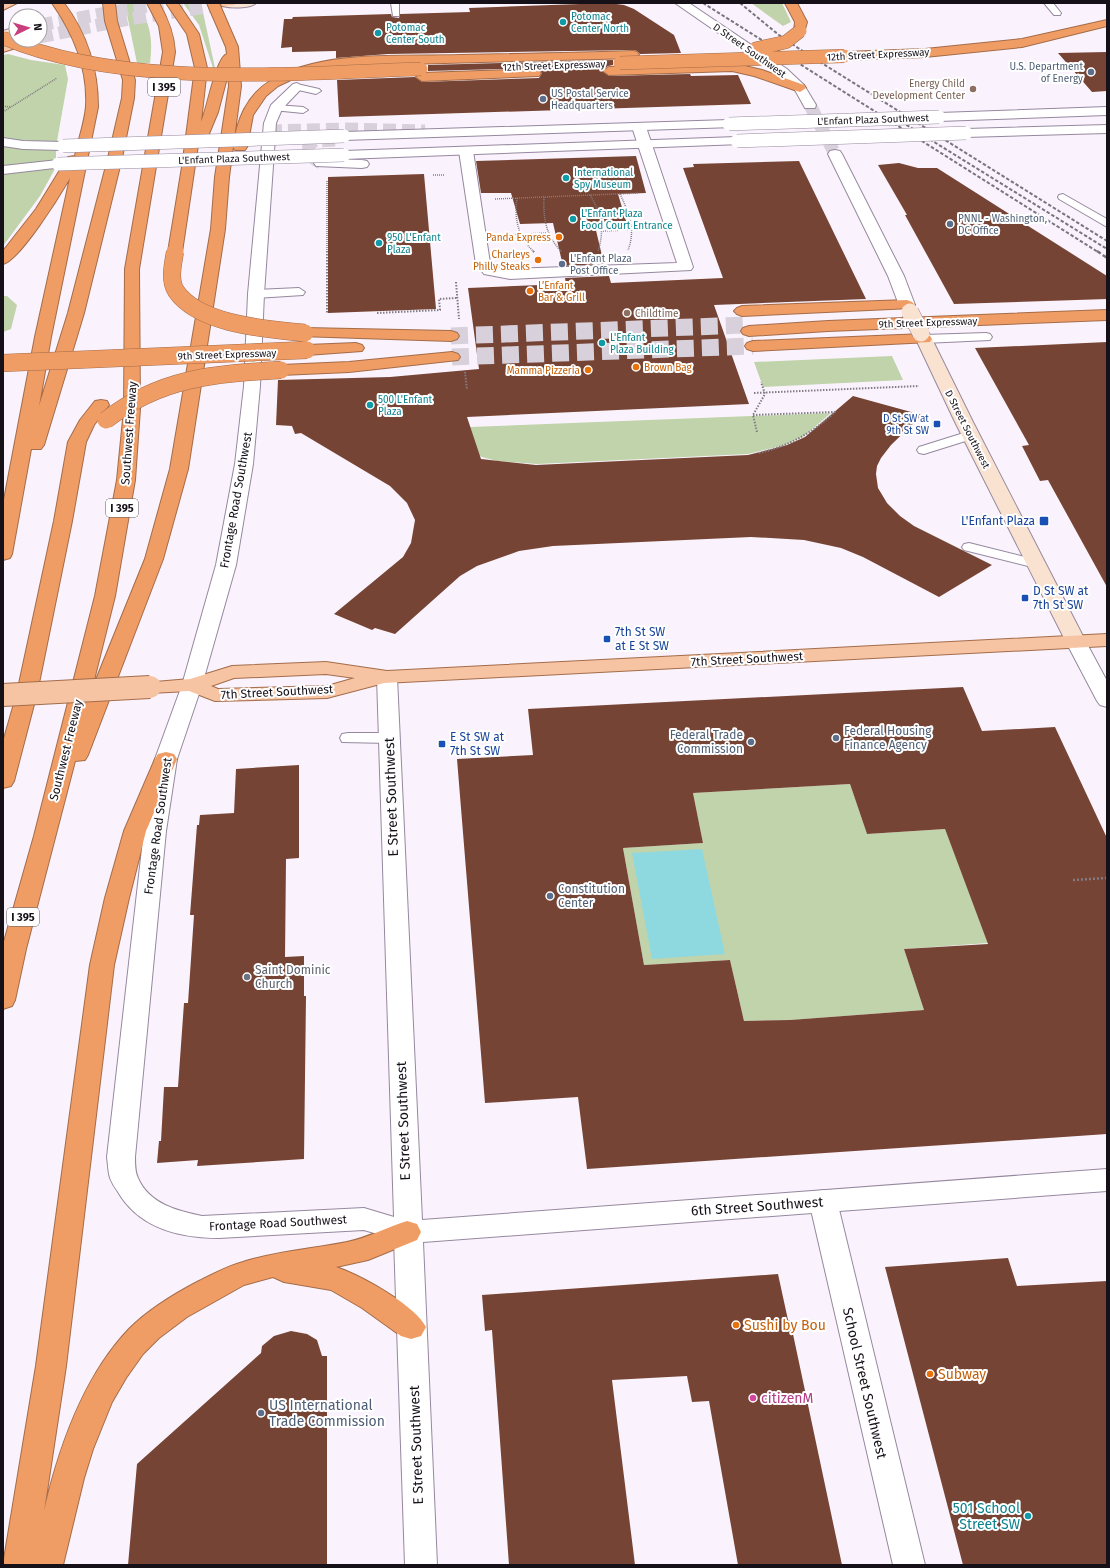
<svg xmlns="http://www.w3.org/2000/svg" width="1110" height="1568" viewBox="0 0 1110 1568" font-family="'Fira Sans',sans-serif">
	<rect width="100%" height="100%" fill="#faf3fd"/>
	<path fill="#c0d3aa" d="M 118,3 L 135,3 C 151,20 153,41 150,63 L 137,63 L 125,5 Z
		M 183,3 L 201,3 L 215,68 L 213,68 L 199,25 Z
		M 751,3 L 782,3 L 791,22 L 783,26 Z
		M 8,54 L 31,60 L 65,65 L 68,79 L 56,147 L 56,167 L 40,196 L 3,246 L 3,55 Z
		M 3,296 L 7,296 L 17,305 L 11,329 L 3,332 Z
		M 892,356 L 903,380 L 763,387 L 754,362 Z
		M 831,413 L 804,436 L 785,445 L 748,454 L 537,464 L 497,461 L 482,457 L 418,429 Z
		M 850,784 L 867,834 L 945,829 L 988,943 L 904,949 L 924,1010 L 790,1020 L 744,1021 L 730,960 L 644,965 L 623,848 L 703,843 L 693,793 Z"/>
	<path fill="#8ed9e0" d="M 702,849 L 725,954 L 652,959 L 632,853 Z"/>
	<path fill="#764434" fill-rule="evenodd" d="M 609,3 L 624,5 L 634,9 L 674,35 L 681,53 L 640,54 L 637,51 L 633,50 L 388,54 L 336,58 L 336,51 L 292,52 L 292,47 L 281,48 L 284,19 L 292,19 L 293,17 L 391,14 L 392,17 L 399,18 L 400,14 L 470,12 L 469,8 Z
		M 1107,52 L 1107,91 L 1092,92 L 1058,53 Z
		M 613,60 L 613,65 L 608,66 L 602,71 L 609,76 L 690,74 L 691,76 L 738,75 L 751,104 L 339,117 L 337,80 L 415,77 L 422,82 L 539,78 L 542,73 L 535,68 L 428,71 L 428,65 Z
		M 636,156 L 646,193 L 618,194 L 626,221 L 594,222 L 604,264 L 563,266 L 553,223 L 520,224 L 511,193 L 481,193 L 476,161 Z
		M 799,161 L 866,299 L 714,305 L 749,404 L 467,417 L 481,459 L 536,465 L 748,455 L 787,445 L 805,437 L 853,396 L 922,415 L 891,445 L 881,458 L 877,466 L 876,474 L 878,488 L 887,503 L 900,516 L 914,526 L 992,565 L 939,597 L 863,557 L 841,548 L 804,540 L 751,537 L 553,546 L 519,551 L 477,566 L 460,576 L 395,634 L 375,628 L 372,630 L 334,614 L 403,557 L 411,543 L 415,520 L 407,503 L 390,486 L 301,433 L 295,434 L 292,426 L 276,425 L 278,380 L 390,377 L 479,369 L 468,288 L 566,284 L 565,278 L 609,276 L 611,283 L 723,278 L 683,168 L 694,167 L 693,164 Z
		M 899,163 L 918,168 L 937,168 L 1107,276 L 1107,299 L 954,304 L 905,215 L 907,215 L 878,165 Z
		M 424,174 L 436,309 L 328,313 L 328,177 Z
		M 1107,342 L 1107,587 L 1048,480 L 1040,481 L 1022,446 L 1029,445 L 975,348 Z
		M 963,687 L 982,731 L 1055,727 L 1107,838 L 1107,1134 L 587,1169 L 578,1097 L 485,1103 L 457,759 L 533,755 L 528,709 ZM 850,784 L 867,834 L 945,829 L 988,944 L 904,949 L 924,1010 L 790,1020 L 744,1021 L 730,960 L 644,965 L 623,848 L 703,843 L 693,793 Z
		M 299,765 L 299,858 L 286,859 L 285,957 L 304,956 L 304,996 L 306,996 L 304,1159 L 197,1166 L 198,1160 L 157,1163 L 159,1141 L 161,1141 L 164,1087 L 178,1087 L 184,1003 L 188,1003 L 194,915 L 190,915 L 197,825 L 199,825 L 200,815 L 234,813 L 236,769 Z
		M 1008,1258 L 1017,1286 L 1107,1281 L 1107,1565 L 963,1565 L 885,1267 Z
		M 778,1274 L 788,1320 L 790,1320 L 842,1565 L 738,1565 L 709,1401 L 692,1402 L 687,1376 L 612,1380 L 635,1565 L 509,1565 L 492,1330 L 485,1331 L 482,1295 Z
		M 291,1331 L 307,1334 L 317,1340 L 322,1356 L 327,1356 L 327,1565 L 128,1565 L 137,1464 L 261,1353 L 262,1346 L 274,1336 Z"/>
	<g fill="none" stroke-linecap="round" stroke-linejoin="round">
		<path stroke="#d8d1db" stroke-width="13" stroke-dasharray="13 6" stroke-linecap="butt" d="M 810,105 L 835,154
			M 269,131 L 344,129 L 425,131
			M 321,163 C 313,159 307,154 309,145 L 314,141 L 337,140"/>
		<path stroke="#d8d1db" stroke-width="13" stroke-dasharray="13 6" stroke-linecap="butt" d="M 40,25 L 163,3"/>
		<path stroke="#d8d1db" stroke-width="13" stroke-dasharray="13 6" stroke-linecap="butt" d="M 40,37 L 129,19 L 226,4"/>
		<path stroke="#d8d1db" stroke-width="17" stroke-dasharray="17 8" stroke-linecap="butt" d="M 451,336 L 746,325
			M 452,357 L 753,346"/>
		<defs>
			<path id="service" d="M 391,3 L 399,3 L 399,16 L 393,16 Z
				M 1044,3 L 1053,3 L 1061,13 L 1060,15 L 1054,15 Z
				M 297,84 L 319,89 L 321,91 L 316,94 L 294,89 L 292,87 Z
				M 276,105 L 303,107 L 308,110 L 303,113 L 273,110 L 271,108 L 273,106 Z
				M 1063,194 L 1107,219 L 1107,227 L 1059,199 L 1058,197 L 1059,195 Z
				M 299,288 L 305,292 L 303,295 L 256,298 L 250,294 L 256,290 Z
				M 986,333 L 990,334 L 992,337 L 990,340 L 924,343 L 918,339 L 924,335 Z
				M 970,431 L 975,432 L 977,435 L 975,438 L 924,454 L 919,453 L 917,450 L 919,447 Z
				M 969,543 L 1041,561 L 1043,564 L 1041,567 L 1036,568 L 964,550 L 962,547 L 964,544 Z
				M 348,733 L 389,733 L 395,734 L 397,738 L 395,742 L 389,743 L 342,742 L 340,738 L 342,734 Z"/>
			<path id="minor" d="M 639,123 L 646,127 L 693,267 L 691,270 L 510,279 L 484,274 L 476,264 L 459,151 L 461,148 L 471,148 L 473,151 L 490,263 L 494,267 L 510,269 L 677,263 L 632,127 Z
				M 823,1190 L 833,1193 L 837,1201 L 925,1565 L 893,1565 L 809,1201 L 813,1193 Z"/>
			<path id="tertiary" d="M 675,3 L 689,3 L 787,69 L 804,85 L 816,105 L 815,108 L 805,108 L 795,90 L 779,75 Z
				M 297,83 L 303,87 L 282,109 L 276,123 L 264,294 L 260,386 L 253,464 L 236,565 L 202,685 L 177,759 L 166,831 L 135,1157 C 135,1164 135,1172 138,1178 C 149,1204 178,1211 202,1216 L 364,1208 L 394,1217 L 377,677 L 380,673 L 387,671 L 394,673 L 397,677 L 422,1220 L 1107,1169 L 1107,1191 L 423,1242 L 437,1565 L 405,1565 L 394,1239 L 364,1230 L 219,1238 C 179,1238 139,1228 118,1192 C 115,1188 112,1183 110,1178 C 108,1172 108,1164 107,1157 L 144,831 L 155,759 L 182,685 L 216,565 L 235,464 L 244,386 L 248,294 L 264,123 L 271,105 L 293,84 Z
				M 1107,107 L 1107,115 L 939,121 L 933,117 L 939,113 Z
				M 729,120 L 735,124 L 734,127 L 344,140 L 339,139 L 337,136 L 339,133 L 344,132 Z
				M 1107,125 L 1107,133 L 966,137 L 959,133 L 966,129 Z
				M 737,137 L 742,138 L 744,141 L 742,144 L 344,159 L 339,158 L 337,155 L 339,152 L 344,151 Z
				M 3,138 L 23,141 L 63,142 L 68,143 L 70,146 L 68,149 L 63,150 L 23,149 L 3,146 Z
				M 835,150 L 840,151 L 842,154 L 904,276 L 915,305 L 912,308 L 902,308 L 899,305 L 888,276 L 828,154 L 830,151 Z
				M 321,159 L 362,160 L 367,161 L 369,164 L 367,167 L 362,168 L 316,166 L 314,163 L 316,160 Z
				M 58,160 L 63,161 L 65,164 L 63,167 L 3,174 L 3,166 Z
				M 1076,636 L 1083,638 L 1086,642 L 1107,681 L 1107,707 L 1100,705 L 1097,701 L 1066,642 L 1069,638 Z"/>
			<path id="secondary" d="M 221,3 L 256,3 C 250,9 230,8 222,6 Z
				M 16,27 L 16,35 L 3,39 L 3,31 Z
				M 921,328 L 927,330 L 929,333 L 973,422 L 1086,642 L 1083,646 L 1076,648 L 1069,646 L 1066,642 L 955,422 L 913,333 L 915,330 Z"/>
			<path id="primary" d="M 3,3 L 17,3 L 3,10 Z
				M 221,3 L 236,3 L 234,5 L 222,6 Z
				M 16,40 L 34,40 L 32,43 L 3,52 L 3,44 Z
				M 1107,634 L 1107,646 L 384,683 L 327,698 L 215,701 L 189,691 L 150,693 L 143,691 L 140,687 L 143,683 L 190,679 L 232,666 L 326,662 L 387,671 ZM 326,674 L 355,678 L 327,686 L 218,689 L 211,686 L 234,678 Z"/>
			<path id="motorway" d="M 52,3 L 64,3 C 87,34 98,68 98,107 L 51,337 L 39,406 L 68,313 L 108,158 L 122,98 L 123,80 L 105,21 L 103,3 L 115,3 L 117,21 L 135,80 L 134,98 L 122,158 L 84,313 L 44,445 L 41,449 L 31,449 L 12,554 L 10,558 L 3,560 L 3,505 L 35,337 L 70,178 C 60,195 20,260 3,264 L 3,251 L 36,209 L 68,157 L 75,156 C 78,140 85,122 86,106 C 88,68 73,33 52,3 Z
				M 147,3 L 159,3 C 168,19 174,34 175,52 L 139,269 L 140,409 L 135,480 L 115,596 L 91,692 L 145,559 L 170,469 L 211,229 L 215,177 L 229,86 L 228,74 L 218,112 L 206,141 L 204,144 L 198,145 L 182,252 L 180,255 L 170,255 L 168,252 L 182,167 L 195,68 L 187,34 L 166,3 L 178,3 L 199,34 L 207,68 L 201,122 C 207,110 216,57 227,54 L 226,47 L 207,3 L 219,3 L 238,47 L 241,86 L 229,177 L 225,229 L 188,469 L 163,559 L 88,755 L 85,760 L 75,761 L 26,949 L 15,1000 L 12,1006 L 3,1009 L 3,945 L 34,836 L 95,596 L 117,480 L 124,409 L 125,269 L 163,52 L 159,26 Z
				M 785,3 L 797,3 L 807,22 L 804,33 L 796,33 L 794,31 L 795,22 Z
				M 1107,20 L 1107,26 L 1022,47 L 925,57 L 844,60 L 838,56 L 844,52 L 925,49 L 1022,39 Z
				M 633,51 L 637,52 L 639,55 L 637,58 L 369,65 L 321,70 L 293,79 L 278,86 L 266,96 L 253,115 L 247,147 L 245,150 L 235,150 L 233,147 C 237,120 246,96 270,81 C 321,49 403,57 460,55 C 518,54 575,53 633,51 Z
				M 732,63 L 762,70 L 804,85 L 806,88 L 800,92 L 754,76 L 732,71 L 609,75 L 603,71 L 609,67 Z
				M 535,69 L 541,73 L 539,76 L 422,81 L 416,77 L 422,73 Z
				M 907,300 L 912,302 L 915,305 L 912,308 L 742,316 L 737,314 L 734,311 L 737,308 L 742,306 Z
				M 1107,310 L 1107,320 L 828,331 L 749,336 L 743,334 L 741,331 L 743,328 L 749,326 L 828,321 Z
				M 305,328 L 451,331 L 457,333 L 459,336 L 457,339 L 451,341 L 299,336 L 297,333 L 299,330 Z
				M 924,334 L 930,336 L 932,339 L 930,342 L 753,351 L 747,349 L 745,346 L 747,343 L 753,341 Z
				M 356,343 L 362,345 L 364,348 L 362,351 L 307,355 L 301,353 L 299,350 L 301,347 L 307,345 Z
				M 452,352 L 458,354 L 460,357 L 458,360 L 349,372 L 281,375 L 275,373 L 273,370 L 275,367 L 281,365 L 349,362 Z
				M 101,400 L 107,401 L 109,405 L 94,425 L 86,442 L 72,521 L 37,693 L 14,781 L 11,786 L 3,788 L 3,742 L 17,693 L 54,521 L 68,442 L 80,420 L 95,401 Z
				M 166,752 L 174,754 L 177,759 L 146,831 L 129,898 L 114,965 L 66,1366 L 44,1511 C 59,1447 83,1377 129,1329 C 149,1309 174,1294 199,1281 C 213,1274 228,1266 243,1262 C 277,1251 313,1249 347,1242 C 368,1238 387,1227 407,1221 L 417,1224 L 421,1232 L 417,1240 L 368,1260 L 336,1267 C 360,1275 415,1305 426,1327 L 421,1336 L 411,1339 L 401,1336 L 362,1308 L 331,1290 L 284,1282 L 273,1277 L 244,1285 L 187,1317 L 159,1338 L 143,1354 L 126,1378 L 112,1402 L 93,1449 L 84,1478 L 63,1565 L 3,1565 L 36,1366 L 90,965 L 105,898 L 124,831 L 155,759 L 158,754 Z"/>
		</defs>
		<use href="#service" stroke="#96889f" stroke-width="2"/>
		<use href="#minor" stroke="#96889f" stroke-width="2"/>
		<use href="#tertiary" stroke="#96889f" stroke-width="2"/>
		<use href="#secondary" stroke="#96889f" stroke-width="2"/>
		<use href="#primary" stroke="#a46c4a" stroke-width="2"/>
		<use href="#motorway" stroke="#a46c4a" stroke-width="2"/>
		<path stroke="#827c85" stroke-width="1.5" stroke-dasharray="1 1" stroke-linecap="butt" d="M 3,106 L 10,107
			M 3,112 L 57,78
			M 433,175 L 445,175
			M 327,181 L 327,252
			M 620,194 C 629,213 636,230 628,250
			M 590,195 C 601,213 605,230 598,251
			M 544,197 C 543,219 546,236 562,252
			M 517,198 C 514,219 518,237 534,252
			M 495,199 L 639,193
			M 603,231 L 651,229
			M 501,235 L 547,233"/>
		<path stroke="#827c85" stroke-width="2" stroke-dasharray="1.5 1.5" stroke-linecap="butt" d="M 327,251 L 327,314
			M 533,251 L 535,253
			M 456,282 L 459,319
			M 377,313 L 440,310 L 439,299 L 457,298
			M 465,372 L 467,390
			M 754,393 L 919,386
			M 753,415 L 835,412 C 812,433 789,446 759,453
			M 757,432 L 753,415 L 765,394 L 761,382"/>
		<path stroke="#827c85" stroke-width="2.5" stroke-dasharray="2 2" stroke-linecap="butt" d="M 1073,880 L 1107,878"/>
		<use href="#service" fill="#fff" fill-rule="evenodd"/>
		<use href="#minor" fill="#fff" fill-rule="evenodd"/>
		<use href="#tertiary" fill="#fff" fill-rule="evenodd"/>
		<use href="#secondary" fill="#fae2d1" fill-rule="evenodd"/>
		<use href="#primary" fill="#f6c4a3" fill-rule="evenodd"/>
		<use href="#motorway" fill="#f09d65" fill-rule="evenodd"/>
		<path stroke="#7a757d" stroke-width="2" stroke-dasharray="3.5 2" stroke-linecap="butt" d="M 703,3 L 1098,252
			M 740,3 L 779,35 L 804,52 L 1107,241
			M 897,119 L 1107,249"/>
		<path stroke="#7a757d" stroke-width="2.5" stroke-dasharray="4.5 2.5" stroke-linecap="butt" d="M 1097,251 L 1107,258"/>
		<defs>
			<path id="tertiary-bridge" d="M 729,124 L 939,117
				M 737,141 L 966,133
				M 63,146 L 344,136
				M 58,164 L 344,155"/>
			<path id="secondary-bridge" d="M 910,312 L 921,333"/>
			<path id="primary-bridge" d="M 3,695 L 150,687"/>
			<path id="motorway-bridge-far1" d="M 3,38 C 124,89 291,73 421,69
				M 754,49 L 786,42 L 800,31
				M 620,63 L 844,56"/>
			<path id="motorway-bridge" d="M 175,252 C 173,264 169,280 176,291 C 199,325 268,329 305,333
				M 3,363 L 307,350
				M 106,420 C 161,377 214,374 281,370"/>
		</defs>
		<use href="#tertiary-bridge" stroke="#96889f" stroke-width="14" stroke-linecap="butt"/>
		<use href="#secondary-bridge" stroke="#96889f" stroke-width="18" stroke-linecap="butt"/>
		<use href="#primary-bridge" stroke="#a46c4a" stroke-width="24" stroke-linecap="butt"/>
		<use href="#motorway-bridge-far1" stroke="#a46c4a" stroke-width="14" stroke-linecap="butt"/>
		<use href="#motorway-bridge" stroke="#a46c4a" stroke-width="18" stroke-linecap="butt"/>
		<use href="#tertiary-bridge" stroke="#fff" stroke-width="13"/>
		<use href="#secondary-bridge" stroke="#fae2d1" stroke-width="17"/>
		<use href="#primary-bridge" stroke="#f6c4a3" stroke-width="22"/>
		<use href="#motorway-bridge-far1" stroke="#f09d65" stroke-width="13"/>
		<use href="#motorway-bridge" stroke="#f09d65" stroke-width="17"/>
	</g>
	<g fill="#0f9aa8" stroke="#fff" stroke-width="1.5">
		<circle cx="563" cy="22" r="4"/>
		<circle cx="378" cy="33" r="4"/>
		<circle cx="566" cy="178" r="4"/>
		<circle cx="573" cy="219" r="4"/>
		<circle cx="379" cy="243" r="4"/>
		<circle cx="602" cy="343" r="4"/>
		<circle cx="370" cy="405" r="4"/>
		<circle cx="1028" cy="1516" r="4"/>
	</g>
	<g fill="#5c6f8a" stroke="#fff" stroke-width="1.5">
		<circle cx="1091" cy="72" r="4"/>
		<circle cx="543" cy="99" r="4"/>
		<circle cx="950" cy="224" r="4"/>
		<circle cx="562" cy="264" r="4"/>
		<circle cx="836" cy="738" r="4"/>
		<circle cx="751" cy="742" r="4"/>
		<circle cx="550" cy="896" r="4"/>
		<circle cx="261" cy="1413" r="4"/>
	</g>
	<g fill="#8d6e63" stroke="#fff" stroke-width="1.5">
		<circle cx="973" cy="89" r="4"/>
		<circle cx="627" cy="313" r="4"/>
	</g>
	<g fill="#e8710a" stroke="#fff" stroke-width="1.5">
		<circle cx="559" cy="237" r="4"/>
		<circle cx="538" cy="260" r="4"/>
		<circle cx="530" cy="291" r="4"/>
		<circle cx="636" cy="367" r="4"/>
		<circle cx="588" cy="370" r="4"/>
		<circle cx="736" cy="1325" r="4"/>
		<circle cx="930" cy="1374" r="4"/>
	</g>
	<g fill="#1a4fb4" stroke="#fff" stroke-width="1.5">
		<rect x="933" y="420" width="8" height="8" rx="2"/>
		<rect x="1039" y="516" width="10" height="10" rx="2"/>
		<rect x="1021" y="594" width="8" height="8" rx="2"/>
		<rect x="603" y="635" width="8" height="8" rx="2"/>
		<rect x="438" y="740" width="8" height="8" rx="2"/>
	</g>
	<circle fill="#6b7280" stroke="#fff" stroke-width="1.5" cx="247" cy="977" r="4"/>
	<circle fill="#d1479c" stroke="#fff" stroke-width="1.5" cx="753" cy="1398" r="4"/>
	<g text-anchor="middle" stroke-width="4" stroke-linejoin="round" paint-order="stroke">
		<g font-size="10" fill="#0d838f" stroke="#fff" text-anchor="start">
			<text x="571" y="20">Potomac<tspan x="571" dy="12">Center North</tspan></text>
			<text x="386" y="31">Potomac<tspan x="386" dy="12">Center South</tspan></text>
			<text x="574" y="176">International<tspan x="574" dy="12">Spy Museum</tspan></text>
			<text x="581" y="217">L'Enfant Plaza<tspan x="581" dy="12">Food Court Entrance</tspan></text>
			<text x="387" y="241">950 L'Enfant<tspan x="387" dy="12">Plaza</tspan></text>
			<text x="610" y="341">L'Enfant<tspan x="610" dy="12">Plaza Building</tspan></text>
			<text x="378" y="403">500 L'Enfant<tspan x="378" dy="12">Plaza</tspan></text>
		</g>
		<g font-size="10" fill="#161119" stroke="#fff">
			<text transform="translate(750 50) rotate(35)" y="4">D Street Southwest</text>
			<text transform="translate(878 54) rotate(-3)" y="4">12th Street Expressway</text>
			<text transform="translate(554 65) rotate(-2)" y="4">12th Street Expressway</text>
			<text transform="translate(873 119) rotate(-2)" y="4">L'Enfant Plaza Southwest</text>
			<text transform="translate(234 158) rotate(-2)" y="4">L'Enfant Plaza Southwest</text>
			<text transform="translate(928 322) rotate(-2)" y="4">9th Street Expressway</text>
			<text transform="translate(227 354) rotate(-2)" y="4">9th Street Expressway</text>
			<text transform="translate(968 429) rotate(63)" y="4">D Street Southwest</text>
		</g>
		<g font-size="10" fill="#4e5e75" stroke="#fff" text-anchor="start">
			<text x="1083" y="70" text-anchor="end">U.S. Department<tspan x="1083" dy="12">of Energy</tspan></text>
			<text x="551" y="97">US Postal Service<tspan x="551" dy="12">Headquarters</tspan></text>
			<text x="958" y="222">PNNL - Washington,<tspan x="958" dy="12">DC Office</tspan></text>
			<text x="570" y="262">L'Enfant Plaza<tspan x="570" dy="12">Post Office</tspan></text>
		</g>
		<g font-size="10" fill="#785e54" stroke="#fff" text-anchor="end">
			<text x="965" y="87">Energy Child<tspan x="965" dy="12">Development Center</tspan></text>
			<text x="635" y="317" text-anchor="start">Childtime</text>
		</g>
		<g font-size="10" fill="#c56008" stroke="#fff" text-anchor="end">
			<text x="551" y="241">Panda Express</text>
			<text x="530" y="258">Charleys<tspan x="530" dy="12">Philly Steaks</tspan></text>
			<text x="538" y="289" text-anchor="start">L’Enfant<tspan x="538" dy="12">Bar &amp; Grill</tspan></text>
			<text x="644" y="371" text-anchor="start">Brown Bag</text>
			<text x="580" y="374">Mamma Pizzeria</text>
		</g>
		<g font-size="10" fill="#164399" stroke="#fff" text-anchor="end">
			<text x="929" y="422">D St SW at<tspan x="929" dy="12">9th St SW</tspan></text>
		</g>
		<g fill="#fff" stroke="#5c585e" stroke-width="1">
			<rect x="148" y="78" width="32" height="18" rx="3"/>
			<rect x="106" y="499" width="32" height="18" rx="3"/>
			<rect x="7" y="908" width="32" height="18" rx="3"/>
		</g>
		<g font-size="11" font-weight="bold" fill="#161119">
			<text x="164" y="91">I 395</text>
			<text x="122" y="512">I 395</text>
			<text x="23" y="921">I 395</text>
		</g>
		<g font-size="12" fill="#161119" stroke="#fff">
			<text transform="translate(129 433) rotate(-86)" y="4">Southwest Freeway</text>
			<text transform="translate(236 500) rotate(-80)" y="4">Frontage Road Southwest</text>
			<text transform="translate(747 659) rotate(-3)" y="4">7th Street Southwest</text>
			<text transform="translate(277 692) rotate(-3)" y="4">7th Street Southwest</text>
			<text transform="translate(66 750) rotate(-76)" y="4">Southwest Freeway</text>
			<text transform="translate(158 826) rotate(-82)" y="4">Frontage Road Southwest</text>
			<text transform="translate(278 1223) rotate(-3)" y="4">Frontage Road Southwest</text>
		</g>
		<g font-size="12" fill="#164399" stroke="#fff" text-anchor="start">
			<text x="1035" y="525" text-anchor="end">L'Enfant Plaza</text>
			<text x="1033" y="595">D St SW at<tspan x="1033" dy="14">7th St SW</tspan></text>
			<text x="615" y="636">7th St SW<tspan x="615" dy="14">at E St SW</tspan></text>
			<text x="450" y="741">E St SW at<tspan x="450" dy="14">7th St SW</tspan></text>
		</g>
		<g font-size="12" fill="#4e5e75" stroke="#fff" text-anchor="start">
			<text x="844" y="735">Federal Housing<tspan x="844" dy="14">Finance Agency</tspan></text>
			<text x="743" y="739" text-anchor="end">Federal Trade<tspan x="743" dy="14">Commission</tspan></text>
			<text x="558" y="893">Constitution<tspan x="558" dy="14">Center</tspan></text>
		</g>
		<g font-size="12" fill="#5b616d" stroke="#fff" text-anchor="start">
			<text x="255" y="974">Saint Dominic<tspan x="255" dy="14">Church</tspan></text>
		</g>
		<g font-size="14" fill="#161119" stroke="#fff">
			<text transform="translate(391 797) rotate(-92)" y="5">E Street Southwest</text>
			<text transform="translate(403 1121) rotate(-92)" y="5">E Street Southwest</text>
			<text transform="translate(757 1206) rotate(-4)" y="5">6th Street Southwest</text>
			<text transform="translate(865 1383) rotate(77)" y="5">School Street Southwest</text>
			<text transform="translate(416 1445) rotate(-92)" y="5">E Street Southwest</text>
		</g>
		<g font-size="14" fill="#c56008" stroke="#fff" text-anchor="start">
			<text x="744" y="1330">Sushi by Bou</text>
			<text x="938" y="1379">Subway</text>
		</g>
		<g font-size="14" fill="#b23c85" stroke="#fff" text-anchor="start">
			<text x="761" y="1403">citizenM</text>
		</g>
		<g font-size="14" fill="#4e5e75" stroke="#fff" text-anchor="start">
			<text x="269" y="1410">US International<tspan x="269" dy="16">Trade Commission</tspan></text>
		</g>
		<g font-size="14" fill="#0d838f" stroke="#fff" text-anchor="end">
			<text x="1020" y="1513">501 School<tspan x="1020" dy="16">Street SW</tspan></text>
		</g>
	</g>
	<rect width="1110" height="1568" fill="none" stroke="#161119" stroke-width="8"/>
	<g transform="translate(28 28) rotate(85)"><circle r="19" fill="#ffffff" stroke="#a2a0a3"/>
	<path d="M0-3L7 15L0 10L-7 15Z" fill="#c73f7c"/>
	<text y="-6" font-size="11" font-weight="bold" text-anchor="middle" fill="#161119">N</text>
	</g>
</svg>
